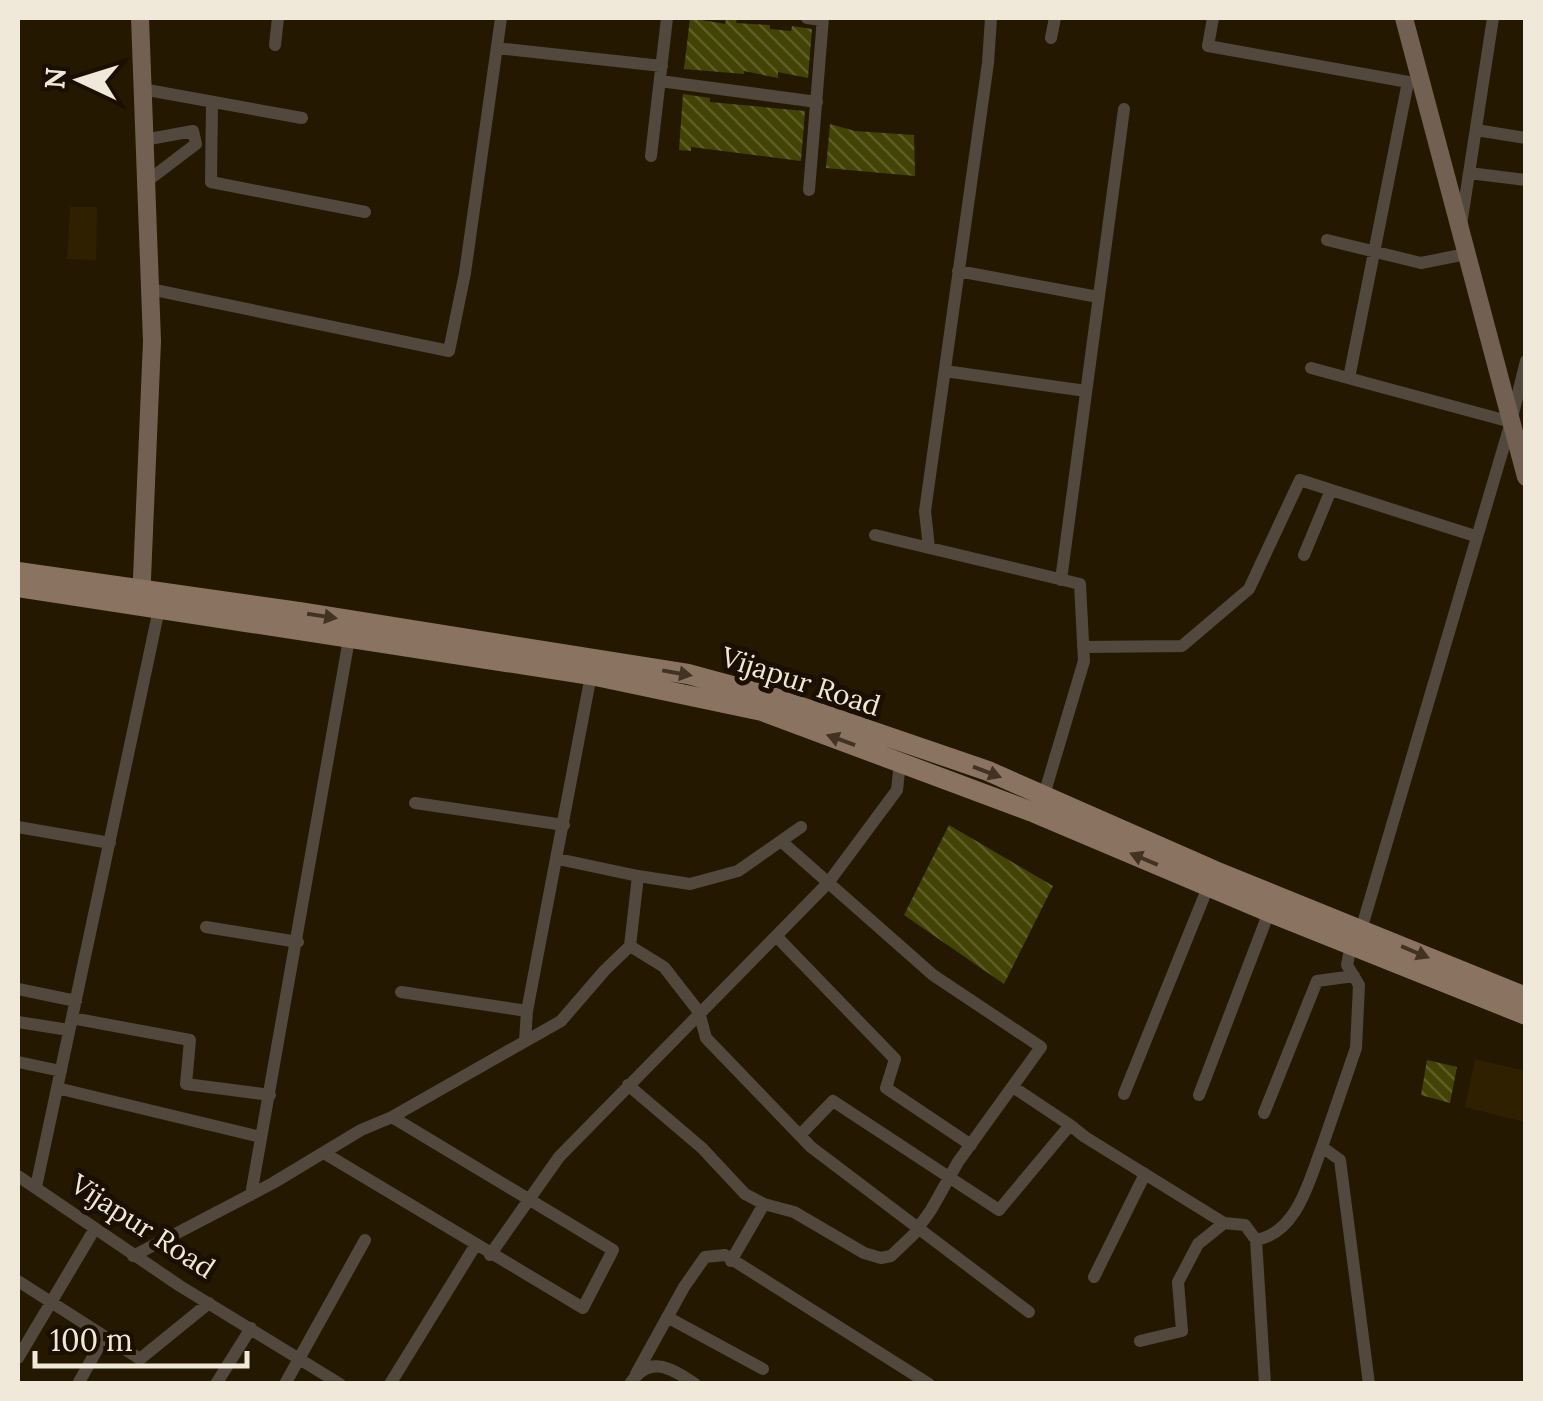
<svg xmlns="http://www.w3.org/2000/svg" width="1543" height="1401" viewBox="0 0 1543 1401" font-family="Lora,serif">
	<defs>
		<pattern id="building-back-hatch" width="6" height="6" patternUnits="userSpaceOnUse" patternTransform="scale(2.5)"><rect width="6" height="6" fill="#434305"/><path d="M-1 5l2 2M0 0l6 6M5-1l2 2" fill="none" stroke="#5e5e29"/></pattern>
	</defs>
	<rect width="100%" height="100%" fill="#241900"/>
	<path fill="#2f2000" d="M 70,207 L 97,207 L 96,260 L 67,259 Z
		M 1475,1059 L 1525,1071 L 1525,1122 L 1465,1107 Z"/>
	<path fill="url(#building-back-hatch)" d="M 690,18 L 725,24 L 726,18 L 737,19 L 736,23 L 770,25 L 770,29 L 791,31 L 792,26 L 812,29 L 808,78 L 778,72 L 778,78 L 744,71 L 744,74 L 684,69 Z
		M 683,94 L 710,98 L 710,102 L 805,111 L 801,161 L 691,147 L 691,151 L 679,150 Z
		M 830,124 L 855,131 L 914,135 L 915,176 L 826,168 Z
		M 949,825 L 1053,886 L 1004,984 L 904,915 Z
		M 1427,1060 L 1457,1067 L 1450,1103 L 1421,1095 Z"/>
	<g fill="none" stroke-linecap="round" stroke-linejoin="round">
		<path stroke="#52483e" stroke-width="12" d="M 807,18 L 822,20
			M 1213,18 L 1208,46 L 1408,82 L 1349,378
			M 1051,38 L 1055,18
			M 275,45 L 278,18
			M 497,48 L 662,66
			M 660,81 L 817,102
			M 142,89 L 302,118
			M 212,102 L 211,182 L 365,212
			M 1476,130 L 1526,138
			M 144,140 L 193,131 L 196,144 L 146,182
			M 651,156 L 667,18
			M 1469,173 L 1526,180
			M 809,190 L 823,18
			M 1461,225 L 1493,18
			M 1327,240 L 1421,263 L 1466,254
			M 958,271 L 1098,297
			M 150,289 L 449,351 L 465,273 L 501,18
			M 1311,368 L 1511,422
			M 945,371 L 1086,391
			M 875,535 L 1080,584 L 1084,661 L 1044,795
			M 929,548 L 925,511 L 988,63 L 991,18
			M 1304,555 L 1331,490
			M 1061,580 L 1124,109
			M 1083,647 L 1182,646 L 1249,589 L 1300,480 L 1475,536
			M 415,803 L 564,825
			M 18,827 L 110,843
			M 558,859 L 638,876
			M 206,927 L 298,942
			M 776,936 L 895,1059 L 886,1088 L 971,1145
			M 630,946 L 664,967 L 699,1012 L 706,1038 L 811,1147 L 1029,1312
			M 18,989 L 76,1001
			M 401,992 L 527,1011
			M 72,1018 L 190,1040 L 186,1084 L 270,1095
			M 18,1022 L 69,1030
			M 525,1041 L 527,1011 L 591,675
			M 18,1062 L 61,1071
			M 628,1085 L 702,1148 L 745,1194 L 764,1204
			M 1013,1087 L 1070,1125
			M 57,1088 L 261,1137
			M 1124,1094 L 1208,887
			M 1199,1095 L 1269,912
			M 1264,1113 L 1317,981 L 1354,976
			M 800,1135 L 833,1101 L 999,1210 L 1070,1125 L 1085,1137 L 1224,1223
			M 324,1153 L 583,1308 L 613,1250 L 392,1117
			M 18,1176 L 180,1286 L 340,1384
			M 36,1187 L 159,609
			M 251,1195 L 349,639
			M 1256,1240 L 1265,1384
			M 490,1255 L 559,1157 L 828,883 L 897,790 L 900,762
			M 133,1256 L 273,1183 L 361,1130 L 392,1117 L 561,1021 L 605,970 L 630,946 L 638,876 L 690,884 L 738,871 L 801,827
			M 731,1261 L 764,1204 L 794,1212 L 864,1253 L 881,1258 L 891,1256 L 913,1235 L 931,1210 L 958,1162 L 1041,1047 L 933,975 L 781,841
			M 1094,1277 L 1145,1174
			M 18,1281 L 140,1359 L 209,1303
			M 667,1317 L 763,1369
			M 1140,1341 L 1182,1331 L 1178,1282 L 1198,1244 L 1224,1223 L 1245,1225 L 1256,1240 C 1297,1233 1309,1181 1322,1147
			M 18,1358 L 94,1230
			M 636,1374 L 684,1287 L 705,1257 L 725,1255 L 929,1384
			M 78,1384 L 104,1337
			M 216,1384 L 251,1328
			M 285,1384 L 365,1240
			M 390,1384 L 475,1246
			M 630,1384 C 649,1354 672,1368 695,1384
			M 1369,1384 L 1340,1160 L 1322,1147 L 1356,1048 L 1359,985 L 1347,965 L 1351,945 L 1361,930 L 1511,422 L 1526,361"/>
		<path stroke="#726152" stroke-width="18" d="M 140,18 L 152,341 L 141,602
			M 1404,18 L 1526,477"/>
		<path stroke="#8a7461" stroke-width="20" d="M 18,572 L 299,612 L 688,674 L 769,696 L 988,771 L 1215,871 L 1526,997
			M 18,587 L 591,675 L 762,711 L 1035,813 L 1269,912 L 1526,1015"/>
	</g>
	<defs><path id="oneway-solid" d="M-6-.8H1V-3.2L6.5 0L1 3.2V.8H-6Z" transform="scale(2.5)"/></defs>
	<g fill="#423222">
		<use href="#oneway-solid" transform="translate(322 616) rotate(9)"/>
		<use href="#oneway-solid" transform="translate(677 673) rotate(10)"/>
		<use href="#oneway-solid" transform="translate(841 740) rotate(-160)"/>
		<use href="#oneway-solid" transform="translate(987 772) rotate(21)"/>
		<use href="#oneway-solid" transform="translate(1144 859) rotate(-157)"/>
		<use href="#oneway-solid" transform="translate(1415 952) rotate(23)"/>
	</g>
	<g text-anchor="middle" stroke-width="10" stroke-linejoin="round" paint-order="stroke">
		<g font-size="28" fill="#f0e8d8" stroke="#1b0f00">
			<text transform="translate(801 681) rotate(18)" y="10">Vijapur Road</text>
			<text transform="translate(143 1226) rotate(33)" y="10">Vijapur Road</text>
		</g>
	</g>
	<rect width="1543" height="1401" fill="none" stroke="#f0e8d8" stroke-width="40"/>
	<g transform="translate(80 80) rotate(274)" stroke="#1b0f00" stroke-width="8" paint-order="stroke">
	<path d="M0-8L18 38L0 25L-18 38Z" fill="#f0e8d8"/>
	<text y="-15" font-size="28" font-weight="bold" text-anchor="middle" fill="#f0e8d8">N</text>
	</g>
	<path d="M35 1351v15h212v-15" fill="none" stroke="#f0e8d8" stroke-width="5"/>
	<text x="50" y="1351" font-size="30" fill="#f0e8d8" stroke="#1b0f00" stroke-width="8" paint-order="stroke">100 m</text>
</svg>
